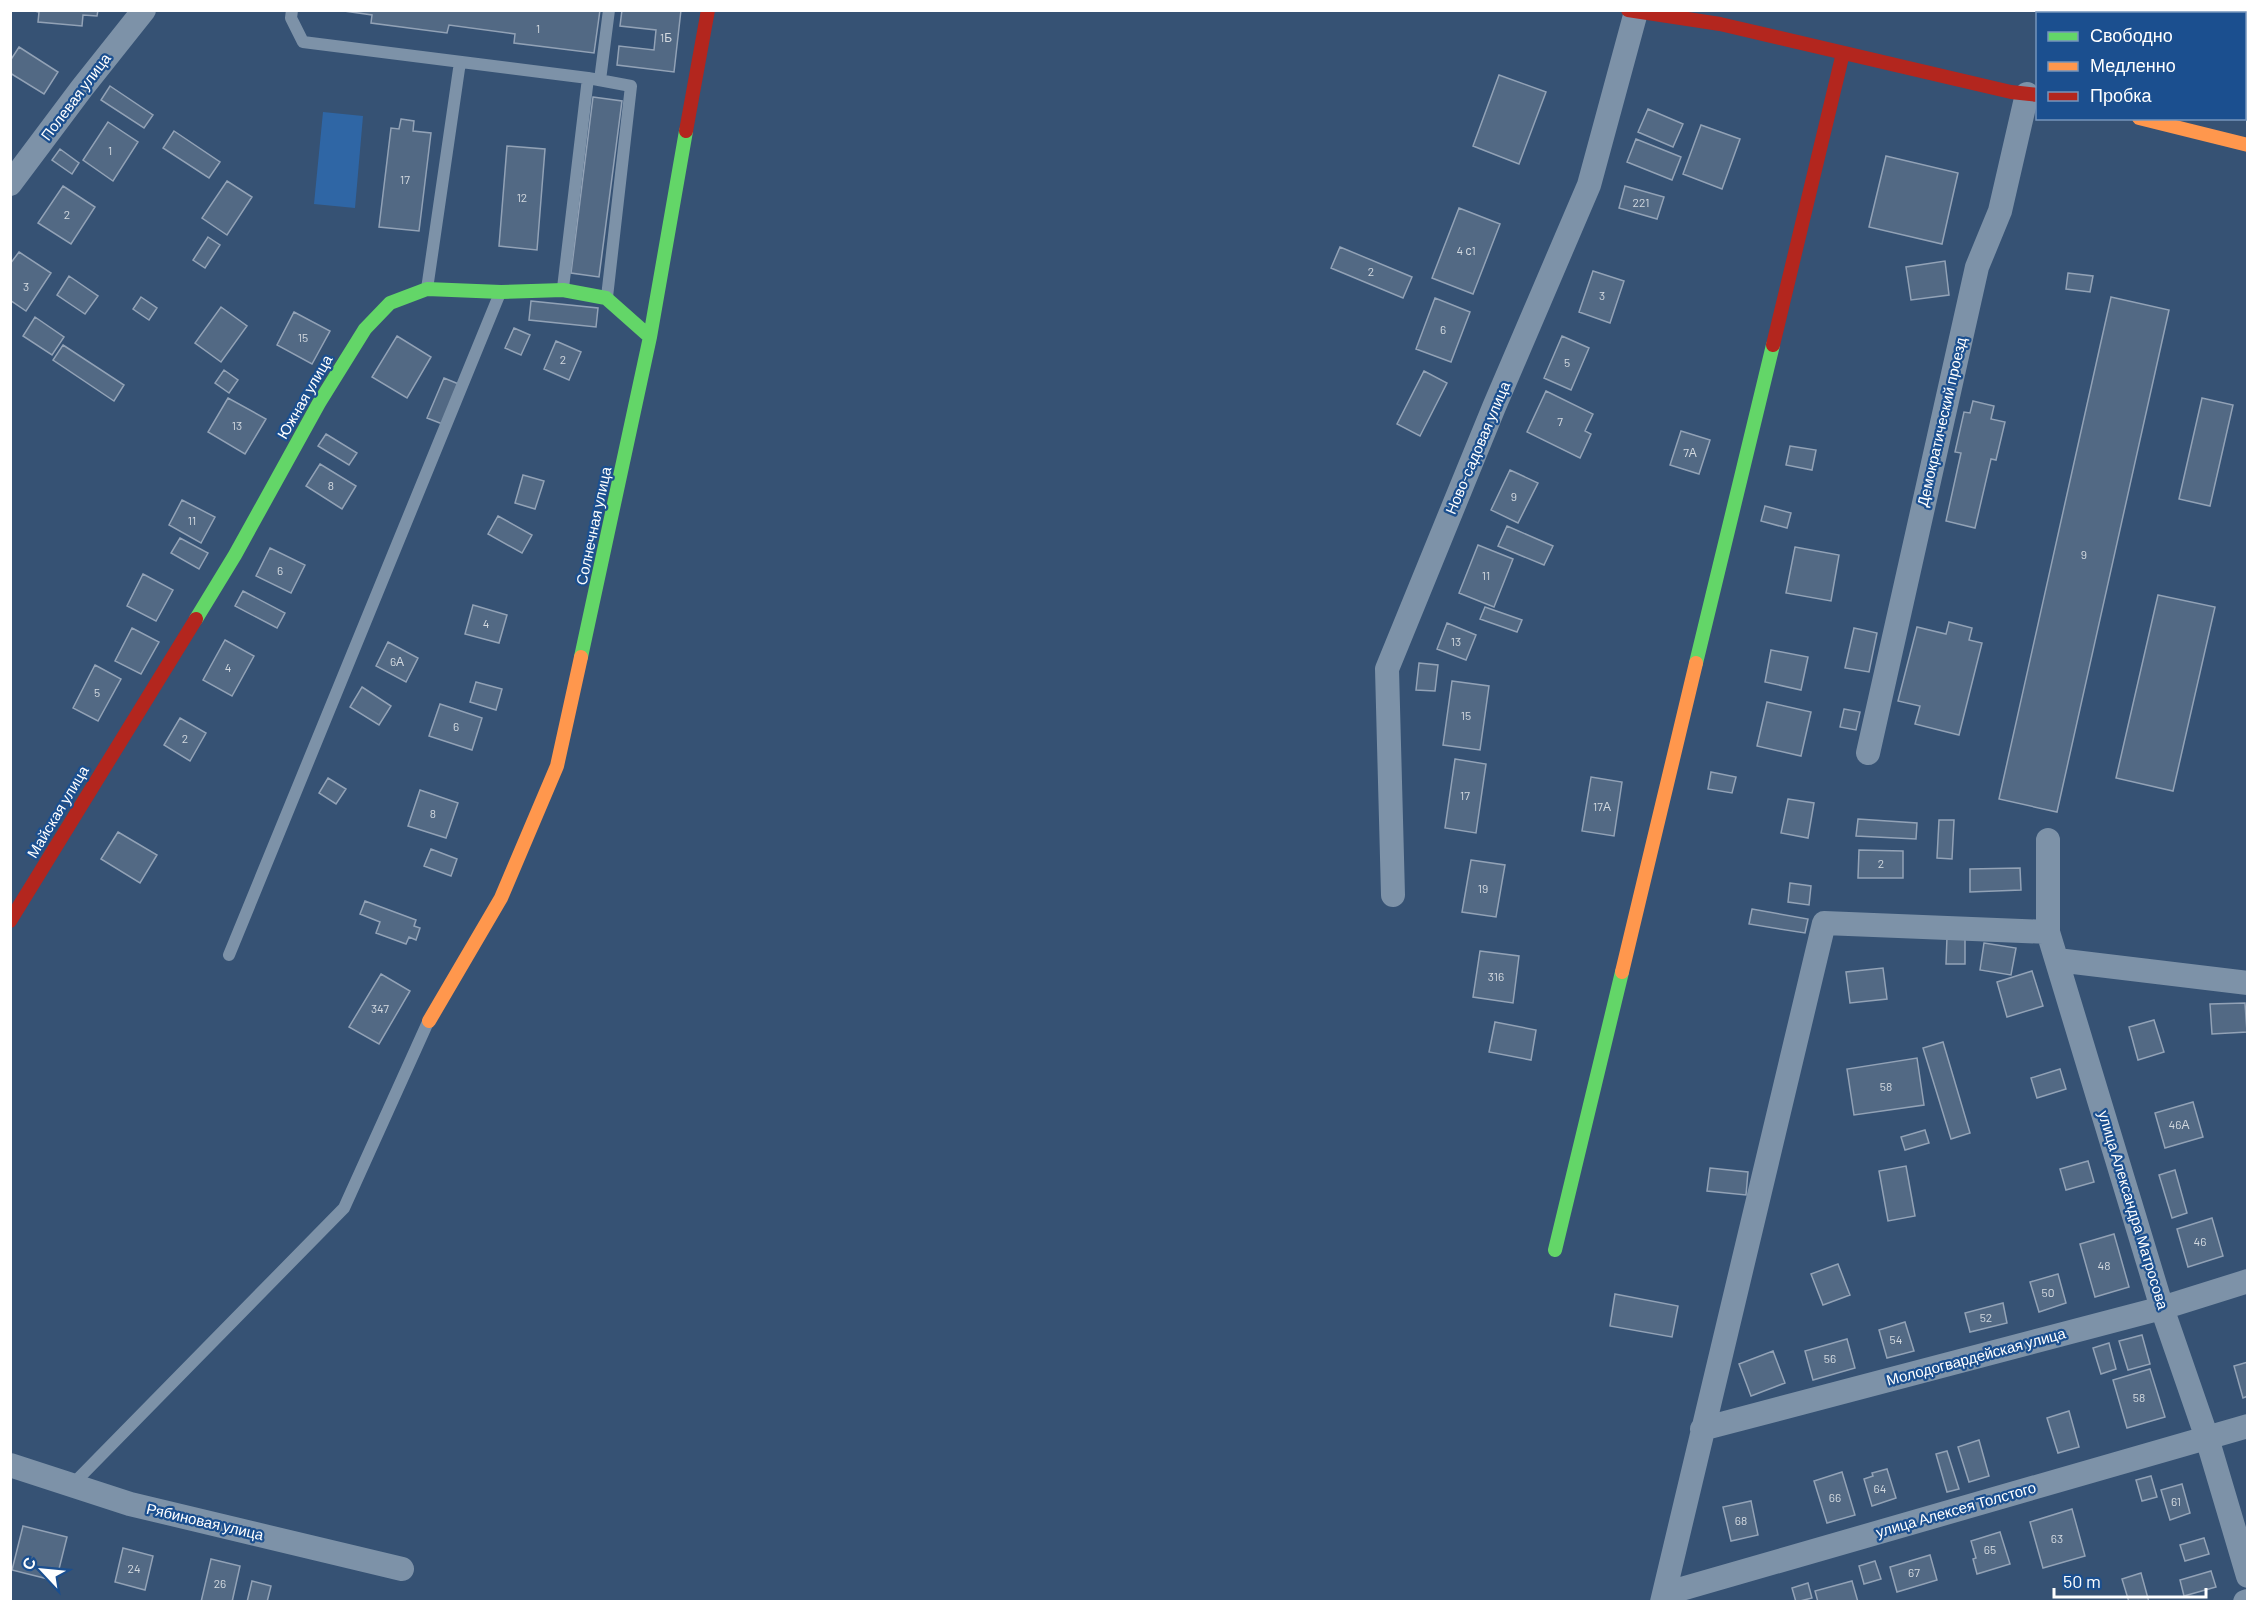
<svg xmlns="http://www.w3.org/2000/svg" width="2258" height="1612" viewBox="0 0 2258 1612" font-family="Barlow,sans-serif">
	<rect width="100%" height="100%" fill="#365274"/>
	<path fill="#2f66a5" d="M 323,112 L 363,116 L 355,208 L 314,204 Z"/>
	<path fill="#526984" stroke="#92a2b6" stroke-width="1.5" d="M 30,10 L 98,10 L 97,16 L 83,15 L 82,26 L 38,22 L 39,12 Z
		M 337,10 L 600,10 L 594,53 L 514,43 L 515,34 L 449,25 L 447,33 L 371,23 L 372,15 Z
		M 622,10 L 681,10 L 674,72 L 617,65 L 619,46 L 654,50 L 656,30 L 620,26 Z
		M 19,47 L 58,72 L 44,94 L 10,73 L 10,61 Z
		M 1499,75 L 1546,92 L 1519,164 L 1473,146 Z
		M 110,86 L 153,115 L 144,128 L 101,100 Z
		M 593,97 L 622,101 L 599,277 L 571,273 Z
		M 1648,109 L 1683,124 L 1673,147 L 1638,132 Z
		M 401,119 L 414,121 L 413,131 L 431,133 L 419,231 L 379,227 L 391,128 L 399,129 Z
		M 108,122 L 138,142 L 113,181 L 83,160 Z
		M 1701,125 L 1740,139 L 1722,189 L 1683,174 Z
		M 174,131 L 220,162 L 209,178 L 163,148 Z
		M 1636,139 L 1681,157 L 1672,180 L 1627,162 Z
		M 507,146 L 545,149 L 537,250 L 499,246 Z
		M 60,149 L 79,163 L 72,174 L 52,160 Z
		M 1886,156 L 1958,173 L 1942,244 L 1869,227 Z
		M 227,181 L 252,197 L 227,235 L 202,218 Z
		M 63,186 L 95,207 L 71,244 L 38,223 Z
		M 1625,186 L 1664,197 L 1657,219 L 1619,208 Z
		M 1459,208 L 1500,224 L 1473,294 L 1432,278 Z
		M 208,237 L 220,245 L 205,268 L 193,260 Z
		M 1340,247 L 1412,277 L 1403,298 L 1331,268 Z
		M 19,252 L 51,273 L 26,311 L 10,300 L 10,264 Z
		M 1945,261 L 1949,295 L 1911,300 L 1906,267 Z
		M 1593,271 L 1624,281 L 1610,323 L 1579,312 Z
		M 2068,273 L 2093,276 L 2090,292 L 2066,289 Z
		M 69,276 L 98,296 L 85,314 L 57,295 Z
		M 141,297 L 157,308 L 149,320 L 133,309 Z
		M 2111,297 L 2169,310 L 2057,812 L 1999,799 Z
		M 1435,298 L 1470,312 L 1451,362 L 1416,349 Z
		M 531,301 L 598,308 L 596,327 L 529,320 Z
		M 221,307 L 247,326 L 221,362 L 195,343 Z
		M 294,312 L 330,331 L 312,364 L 277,345 Z
		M 35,317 L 64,337 L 52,355 L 23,336 Z
		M 514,328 L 530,335 L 521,355 L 505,348 Z
		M 397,336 L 431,357 L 407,398 L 372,377 Z
		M 1562,336 L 1589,348 L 1571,390 L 1544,378 Z
		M 556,341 L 581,352 L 569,380 L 544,369 Z
		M 63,345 L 124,385 L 114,401 L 53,360 Z
		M 224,370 L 238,380 L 229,393 L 215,383 Z
		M 1424,371 L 1447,383 L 1420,436 L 1397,424 Z
		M 444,378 L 461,385 L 445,425 L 427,418 Z
		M 1546,391 L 1593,414 L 1585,431 L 1591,434 L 1580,458 L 1527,432 Z
		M 228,398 L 266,419 L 245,454 L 208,432 Z
		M 2202,398 L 2233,405 L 2210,506 L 2179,499 Z
		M 1973,401 L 1994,406 L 1991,419 L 2005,422 L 1996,460 L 1991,459 L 1975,528 L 1946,521 L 1961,453 L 1955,452 L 1964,412 L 1970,413 Z
		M 1681,431 L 1710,440 L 1699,474 L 1670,465 Z
		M 326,434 L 357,453 L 349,465 L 318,446 Z
		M 1790,446 L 1816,450 L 1812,470 L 1786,465 Z
		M 320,464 L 356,486 L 342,509 L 306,486 Z
		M 1510,470 L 1538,483 L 1518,523 L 1491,510 Z
		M 523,475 L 544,481 L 535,509 L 515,503 Z
		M 182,500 L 215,517 L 201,543 L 169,525 Z
		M 1765,506 L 1791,513 L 1787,528 L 1761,521 Z
		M 498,516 L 532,535 L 522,553 L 488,534 Z
		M 1507,526 L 1553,546 L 1544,565 L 1498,546 Z
		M 180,538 L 208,553 L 199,569 L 171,553 Z
		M 1478,545 L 1513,559 L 1494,607 L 1459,593 Z
		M 1795,547 L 1839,555 L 1831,601 L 1786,593 Z
		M 270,548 L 305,565 L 291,593 L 256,576 Z
		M 143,574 L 173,590 L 156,621 L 127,606 Z
		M 243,591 L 285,613 L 277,628 L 235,606 Z
		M 2158,595 L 2215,607 L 2173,791 L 2116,778 Z
		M 473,605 L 507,615 L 499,643 L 465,634 Z
		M 1485,607 L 1522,620 L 1517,632 L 1480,619 Z
		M 1949,622 L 1972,628 L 1969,640 L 1982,643 L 1959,735 L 1915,724 L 1920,706 L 1898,701 L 1917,627 L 1946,634 Z
		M 1447,623 L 1476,635 L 1466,660 L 1437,649 Z
		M 132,628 L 159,642 L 141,674 L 115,661 Z
		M 1854,628 L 1877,633 L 1869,672 L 1845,668 Z
		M 225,640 L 254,656 L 232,696 L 203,680 Z
		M 388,642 L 418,658 L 406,682 L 376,666 Z
		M 1771,650 L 1808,657 L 1801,690 L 1765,682 Z
		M 1419,663 L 1438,665 L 1435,691 L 1416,690 Z
		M 95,665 L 121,679 L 98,721 L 73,708 Z
		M 1452,681 L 1489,686 L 1480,750 L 1443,745 Z
		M 476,682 L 502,689 L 496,710 L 470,702 Z
		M 362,687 L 391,706 L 379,725 L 350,707 Z
		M 1767,702 L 1811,712 L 1801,756 L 1757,746 Z
		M 440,704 L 482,718 L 472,750 L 429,736 Z
		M 1844,709 L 1860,712 L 1856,730 L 1840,727 Z
		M 180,718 L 206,733 L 190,761 L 164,745 Z
		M 1455,759 L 1486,764 L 1476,833 L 1445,828 Z
		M 1711,772 L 1736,777 L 1732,793 L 1708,789 Z
		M 1591,777 L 1622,782 L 1614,836 L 1582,831 Z
		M 328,778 L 346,789 L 336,804 L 319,793 Z
		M 420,790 L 458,803 L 446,838 L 408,826 Z
		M 1788,799 L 1814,803 L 1808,838 L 1781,833 Z
		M 1858,819 L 1917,823 L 1916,839 L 1856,836 Z
		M 1939,820 L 1954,820 L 1952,859 L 1937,858 Z
		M 118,832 L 157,855 L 140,883 L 101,859 Z
		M 431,849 L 457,859 L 451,876 L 424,866 Z
		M 1859,850 L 1903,851 L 1903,878 L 1858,878 Z
		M 1471,860 L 1505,865 L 1496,917 L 1462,912 Z
		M 2020,868 L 2021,890 L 1970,892 L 1970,869 Z
		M 1790,883 L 1811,886 L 1809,905 L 1788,902 Z
		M 365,901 L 416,920 L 414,926 L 420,928 L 416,940 L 409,937 L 406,944 L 376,933 L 380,922 L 360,914 Z
		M 1752,909 L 1808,919 L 1805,933 L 1749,924 Z
		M 1947,937 L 1965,938 L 1965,964 L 1946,964 Z
		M 1984,943 L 2016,948 L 2011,975 L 1980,970 Z
		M 1480,951 L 1519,956 L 1513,1003 L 1473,997 Z
		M 1883,968 L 1887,999 L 1850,1003 L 1846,972 Z
		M 2032,971 L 2043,1006 L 2007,1017 L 1997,982 Z
		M 381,974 L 410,991 L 379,1044 L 349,1027 Z
		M 2245,1003 L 2247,1032 L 2212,1034 L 2210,1004 Z
		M 2154,1020 L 2164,1052 L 2138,1060 L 2129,1027 Z
		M 1495,1022 L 1536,1030 L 1531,1060 L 1489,1052 Z
		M 1943,1042 L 1970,1133 L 1951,1139 L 1923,1048 Z
		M 1917,1058 L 1924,1105 L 1854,1115 L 1847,1069 Z
		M 2060,1069 L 2066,1089 L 2037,1098 L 2031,1078 Z
		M 2193,1102 L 2203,1137 L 2165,1148 L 2155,1113 Z
		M 1925,1130 L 1929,1143 L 1905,1150 L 1901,1137 Z
		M 2088,1161 L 2094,1182 L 2066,1190 L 2060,1169 Z
		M 1906,1166 L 1915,1216 L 1888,1221 L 1879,1171 Z
		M 1710,1168 L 1748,1172 L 1746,1195 L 1707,1191 Z
		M 2175,1170 L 2187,1213 L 2172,1218 L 2159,1175 Z
		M 2212,1218 L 2223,1256 L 2188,1267 L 2177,1229 Z
		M 2114,1234 L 2129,1287 L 2095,1297 L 2080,1244 Z
		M 1838,1264 L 1850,1295 L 1823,1305 L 1811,1274 Z
		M 2058,1274 L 2066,1303 L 2039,1312 L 2030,1282 Z
		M 1615,1294 L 1678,1306 L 1672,1337 L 1610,1326 Z
		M 2003,1303 L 2007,1323 L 1970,1332 L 1965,1313 Z
		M 1905,1322 L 1914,1351 L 1887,1358 L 1879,1330 Z
		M 2142,1335 L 2150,1364 L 2128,1370 L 2119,1341 Z
		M 1847,1339 L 1855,1368 L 1813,1380 L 1805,1351 Z
		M 2109,1343 L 2116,1369 L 2101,1374 L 2093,1348 Z
		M 1773,1351 L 1785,1383 L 1751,1396 L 1739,1364 Z
		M 2248,1362 L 2248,1396 L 2243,1398 L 2234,1366 Z
		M 2150,1369 L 2165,1417 L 2127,1428 L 2113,1380 Z
		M 2069,1411 L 2079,1447 L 2058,1453 L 2047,1418 Z
		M 1979,1440 L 1989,1476 L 1969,1482 L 1958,1447 Z
		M 1947,1451 L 1959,1489 L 1947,1492 L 1936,1454 Z
		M 1887,1469 L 1896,1498 L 1872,1506 L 1864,1479 L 1873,1476 L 1872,1473 Z
		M 1842,1472 L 1855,1515 L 1827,1523 L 1814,1481 Z
		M 2151,1476 L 2157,1497 L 2142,1501 L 2136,1480 Z
		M 2182,1484 L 2190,1513 L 2170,1520 L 2161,1490 Z
		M 1751,1501 L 1758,1535 L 1731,1541 L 1723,1507 Z
		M 2072,1509 L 2085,1556 L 2043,1568 L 2030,1522 Z
		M 23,1526 L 67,1537 L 56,1581 L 12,1570 Z
		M 2000,1532 L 2010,1564 L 1977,1574 L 1973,1559 L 1976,1558 L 1971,1541 Z
		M 2204,1538 L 2209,1554 L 2185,1561 L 2180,1545 Z
		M 123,1548 L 153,1556 L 145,1590 L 115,1582 Z
		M 1930,1555 L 1937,1580 L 1897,1592 L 1890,1567 Z
		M 211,1559 L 240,1566 L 232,1602 L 201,1602 Z
		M 1875,1561 L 1881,1579 L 1864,1584 L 1859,1566 Z
		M 2211,1571 L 2216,1587 L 2184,1596 L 2180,1580 Z
		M 2141,1573 L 2149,1602 L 2129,1602 L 2122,1579 Z
		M 252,1581 L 271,1586 L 267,1602 L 247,1602 Z
		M 1852,1581 L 1858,1602 L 1818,1602 L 1815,1591 Z
		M 1808,1583 L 1812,1598 L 1796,1602 L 1792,1588 Z"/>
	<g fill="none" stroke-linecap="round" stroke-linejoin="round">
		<path stroke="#7d92a8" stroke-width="12" d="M 292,10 L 291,18 L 303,42 L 588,78 L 563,288
			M 588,78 L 631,86 L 607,297
			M 600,80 L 609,10
			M 427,289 L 460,62
			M 229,955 L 500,293
			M 72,1485 L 344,1208 L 428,1022"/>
		<path stroke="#7d92a8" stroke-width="24" d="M 10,184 L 82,88 L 144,10
			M 1868,753 L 1977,267 L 2000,211 L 2027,94
			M 2048,840 L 2048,932 L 2162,1308 L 2207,1438 L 2248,1576
			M 1393,895 L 1387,669 L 1494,407 L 1589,185 L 1636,12
			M 2057,960 L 2248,983
			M 1702,1429 L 2162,1308 L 2248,1281
			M 10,1465 L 130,1504 L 402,1569
			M 1664,1594 L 2248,1426
			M 1662,1602 L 1824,923 L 2048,932
			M 2245,1602 L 2248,1601"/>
		<path stroke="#63d668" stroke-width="14" d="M 2072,14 L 2073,10
			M 196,619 L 235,555 L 319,403 L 365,329 L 390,303 L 427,289 L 501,292 L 563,290 L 606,298 L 650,337
			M 581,657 L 650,337 L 686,131
			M 1696,663 L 1773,345
			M 1555,1250 L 1622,972"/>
		<path stroke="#ff974d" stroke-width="14" d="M 2139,118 L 2248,145
			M 1622,972 L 1696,663
			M 429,1021 L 501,898 L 557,766 L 581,657"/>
		<path stroke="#b3261e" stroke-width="14" d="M 1628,10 L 1720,24 L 2011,92 L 2038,95
			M 686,131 L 708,10
			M 1773,345 L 1843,53
			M 10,921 L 196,619"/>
	</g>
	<g text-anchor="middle" stroke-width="4.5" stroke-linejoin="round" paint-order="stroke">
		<g font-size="12" fill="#d4dae0">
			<text x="538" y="33">1</text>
			<text x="666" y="42">1Б</text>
			<text x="110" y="155">1</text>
			<text x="405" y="184">17</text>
			<text x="522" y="202">12</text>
			<text x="1641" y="207">221</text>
			<text x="67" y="219">2</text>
			<text x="1466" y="255">4 с1</text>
			<text x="1371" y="276">2</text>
			<text x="26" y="291">3</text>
			<text x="1602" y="300">3</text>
			<text x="1443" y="334">6</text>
			<text x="303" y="342">15</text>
			<text x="563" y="364">2</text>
			<text x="1567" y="367">5</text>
			<text x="1560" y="426">7</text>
			<text x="237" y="430">13</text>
			<text x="1690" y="457">7А</text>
			<text x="331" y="490">8</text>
			<text x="1514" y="501">9</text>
			<text x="192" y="525">11</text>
			<text x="2084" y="559">9</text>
			<text x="280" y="575">6</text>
			<text x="1486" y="580">11</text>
			<text x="486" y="628">4</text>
			<text x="1456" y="646">13</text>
			<text x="397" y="666">6А</text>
			<text x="228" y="672">4</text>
			<text x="97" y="697">5</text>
			<text x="1466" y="720">15</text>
			<text x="456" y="731">6</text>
			<text x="185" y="743">2</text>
			<text x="1465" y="800">17</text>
			<text x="1602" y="811">17А</text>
			<text x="433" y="818">8</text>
			<text x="1881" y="868">2</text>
			<text x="1483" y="893">19</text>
			<text x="1496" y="981">316</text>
			<text x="380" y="1013">347</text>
			<text x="1886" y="1091">58</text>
			<text x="2179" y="1129">46А</text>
			<text x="2200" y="1246">46</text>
			<text x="2104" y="1270">48</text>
			<text x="2048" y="1297">50</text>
			<text x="1986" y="1322">52</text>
			<text x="1896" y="1344">54</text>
			<text x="1830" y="1363">56</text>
			<text x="2139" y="1402">58</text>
			<text x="1880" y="1493">64</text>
			<text x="1835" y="1502">66</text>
			<text x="2176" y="1506">61</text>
			<text x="1741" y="1525">68</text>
			<text x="2057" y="1543">63</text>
			<text x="1990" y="1554">65</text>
			<text x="134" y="1573">24</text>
			<text x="1914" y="1577">67</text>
			<text x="220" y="1588">26</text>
		</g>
		<g font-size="15" fill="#fff" stroke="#1b4f8f">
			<text transform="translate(76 97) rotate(-53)" y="5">Полевая улица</text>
			<text transform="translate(305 397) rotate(-60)" y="5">Южная улица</text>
			<text transform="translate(1942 422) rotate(-77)" y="5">Демократический проезд</text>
			<text transform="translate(1478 448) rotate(-67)" y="5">Ново-садовая улица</text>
			<text transform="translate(594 526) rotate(-78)" y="5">Солнечная улица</text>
			<text transform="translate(58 812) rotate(-59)" y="5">Майская улица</text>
			<text transform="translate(2133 1210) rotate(73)" y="5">улица Александра Матросова</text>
			<text transform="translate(1976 1357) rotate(-15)" y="5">Молодогвардейская улица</text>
			<text transform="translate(1956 1510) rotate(-16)" y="5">улица Алексея Толстого</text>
			<text transform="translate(205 1522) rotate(13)" y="5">Рябиновая улица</text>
		</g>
	</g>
	<rect width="2258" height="1612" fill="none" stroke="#ffffff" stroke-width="24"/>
	<rect x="2036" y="12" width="210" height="108" fill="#1b4f8f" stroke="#7695bc" stroke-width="1.5"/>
	<rect x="2048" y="32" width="30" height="9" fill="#63d668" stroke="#7695bc" stroke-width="1.5"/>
	<text x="2090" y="42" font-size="18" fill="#ffffff">Свободно</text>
	<rect x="2048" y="62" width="30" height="9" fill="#ff974d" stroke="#7695bc" stroke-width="1.5"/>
	<text x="2090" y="72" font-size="18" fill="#ffffff">Медленно</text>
	<rect x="2048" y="92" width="30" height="9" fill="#b3261e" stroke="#7695bc" stroke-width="1.5"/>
	<text x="2090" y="102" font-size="18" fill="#ffffff">Пробка</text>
	<g transform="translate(42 1570) rotate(296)" stroke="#1b4f8f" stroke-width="4.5" paint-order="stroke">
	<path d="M0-4.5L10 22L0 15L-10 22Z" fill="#ffffff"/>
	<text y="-9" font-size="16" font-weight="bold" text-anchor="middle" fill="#ffffff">С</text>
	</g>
	<path d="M2054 1588v9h152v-9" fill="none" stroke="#ffffff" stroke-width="3"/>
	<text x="2063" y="1588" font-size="18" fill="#ffffff" stroke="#1b4f8f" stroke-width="4.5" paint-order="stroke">50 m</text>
</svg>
